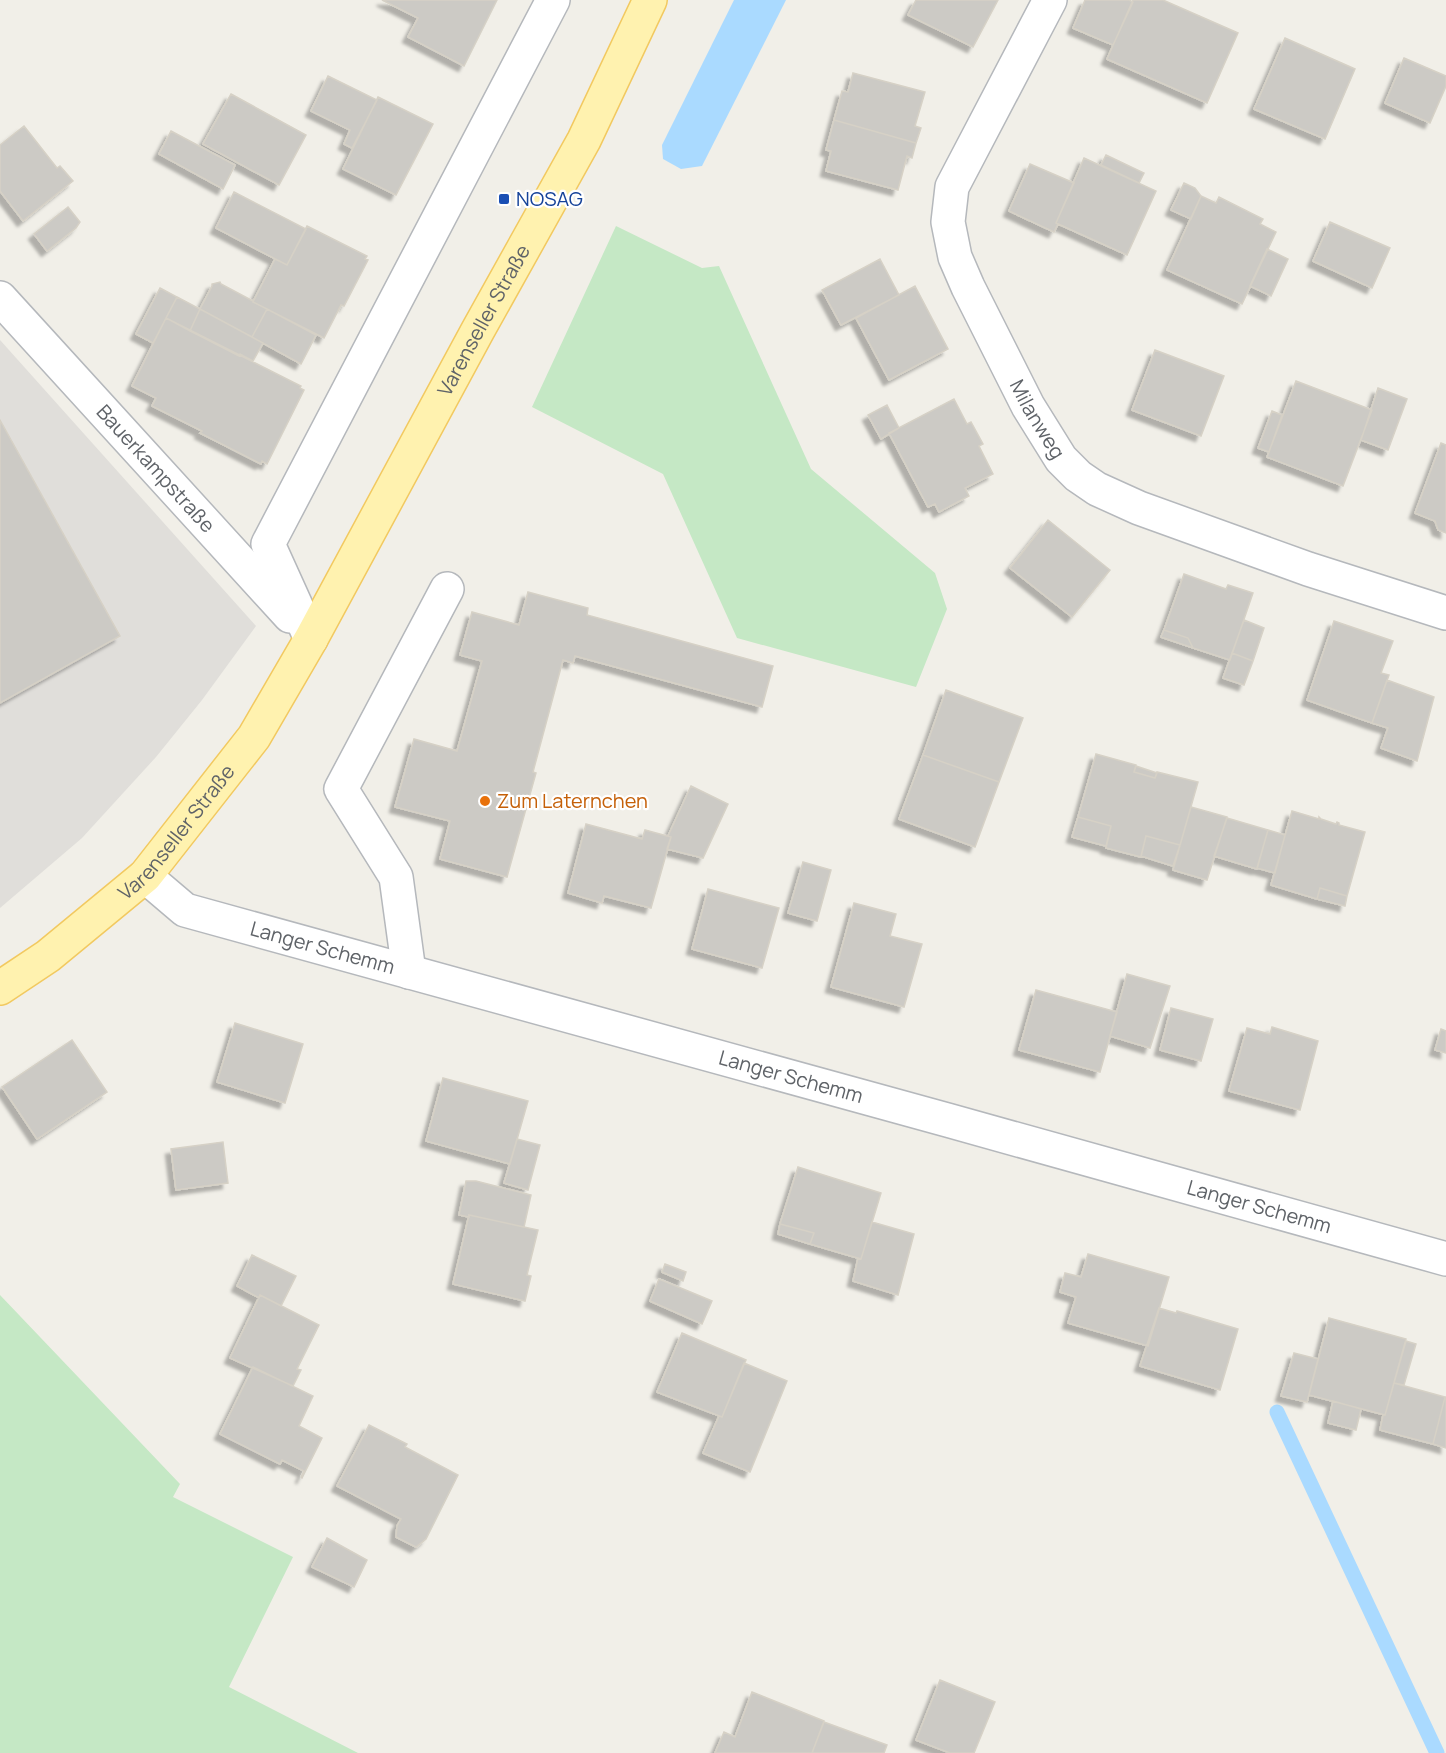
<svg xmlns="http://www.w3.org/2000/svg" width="1446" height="1753" viewBox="0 0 1446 1753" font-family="Manrope,sans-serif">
	<defs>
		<filter id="shadow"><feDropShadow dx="-5.5" dy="5.5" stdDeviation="1.5" flood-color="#0004"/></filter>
	</defs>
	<rect width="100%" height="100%" fill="#f1efe8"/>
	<path fill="#e0deda" d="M 0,340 L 256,626 L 202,700 L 156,757 L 82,838 L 0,908 Z"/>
	<path fill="#c5e8c5" d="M 616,226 L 702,268 L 719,266 L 811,469 L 935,573 L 947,609 L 916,687 L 737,638 L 663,474 L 532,407 Z
		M 0,1295 L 180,1484 L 173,1497 L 293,1557 L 229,1687 L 358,1753 L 0,1753 Z"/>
	<path fill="#aadaff" d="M 734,0 L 786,0 L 702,166 L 681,169 L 663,159 L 662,145 Z"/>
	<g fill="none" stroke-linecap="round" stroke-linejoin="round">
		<path stroke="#aadaff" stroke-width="15" d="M 1277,1412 L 1437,1753"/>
	</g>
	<path fill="#cccac5" stroke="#d6d1c6" stroke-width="1.5" filter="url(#shadow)" d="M 382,0 L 497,0 L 464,66 L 408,37 L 418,18 Z
		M 916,0 L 998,0 L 973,47 L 908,15 Z
		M 1085,0 L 1129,0 L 1133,2 L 1113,45 L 1073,28 Z
		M 1133,0 L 1163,0 L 1238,33 L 1207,103 L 1107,59 Z
		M 1285,38 L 1355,69 L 1325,139 L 1254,109 Z
		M 1404,58 L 1446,76 L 1446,86 L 1430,123 L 1385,103 Z
		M 853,73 L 925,92 L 915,126 L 921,128 L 916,143 L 834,120 L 842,91 L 848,92 Z
		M 328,76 L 377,100 L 352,148 L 344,144 L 350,130 L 311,111 Z
		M 231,94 L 306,135 L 279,185 L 203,144 Z
		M 378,97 L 433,124 L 396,195 L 343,169 Z
		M 834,120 L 916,143 L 912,158 L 907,156 L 898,190 L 826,171 L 831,151 L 826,150 Z
		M 24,126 L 57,168 L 60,166 L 73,181 L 23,221 L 0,191 L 0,145 Z
		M 171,131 L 235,165 L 223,189 L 159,154 Z
		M 1106,155 L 1144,173 L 1139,183 L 1101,165 Z
		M 1084,158 L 1156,191 L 1127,255 L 1056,223 Z
		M 1030,164 L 1074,183 L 1056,223 L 1058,224 L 1054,232 L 1009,211 Z
		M 1184,183 L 1195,188 L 1201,196 L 1191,219 L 1171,210 Z
		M 234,192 L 306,229 L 287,265 L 216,228 Z
		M 1201,196 L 1216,203 L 1219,197 L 1263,219 L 1260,224 L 1276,232 L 1242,304 L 1167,270 Z
		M 68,207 L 80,222 L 76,228 L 47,251 L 34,234 Z
		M 1330,222 L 1390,248 L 1372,288 L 1313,261 Z
		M 307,226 L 367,256 L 365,259 L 368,260 L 344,306 L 341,305 L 324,338 L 253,302 L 275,259 L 287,265 Z
		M 1267,249 L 1288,259 L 1271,296 L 1250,286 Z
		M 880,259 L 899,295 L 841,325 L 822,290 Z
		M 220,282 L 221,284 L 253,301 L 253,302 L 267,309 L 252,337 L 200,309 L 212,286 L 212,284 Z
		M 915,286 L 948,349 L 889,380 L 856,318 Z
		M 160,288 L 177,297 L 153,343 L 136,334 Z
		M 177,297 L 200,309 L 190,331 L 166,318 Z
		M 200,309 L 263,343 L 253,361 L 240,354 L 239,356 L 190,331 Z
		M 267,309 L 316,335 L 301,364 L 252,337 Z
		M 166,318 L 301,386 L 300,388 L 304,390 L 267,464 L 262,461 L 261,464 L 200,433 L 202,431 L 152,406 L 156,398 L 132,386 Z
		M 1155,350 L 1224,376 L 1201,436 L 1132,410 Z
		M 1296,381 L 1372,410 L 1343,486 L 1267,457 Z
		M 1378,388 L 1407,399 L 1388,450 L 1361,440 Z
		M 954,399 L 967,424 L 971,422 L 983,444 L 979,446 L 993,474 L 965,488 L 969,496 L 939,512 L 935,504 L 928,507 L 889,433 Z
		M 887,405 L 899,428 L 881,439 L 868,415 Z
		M 1272,411 L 1282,415 L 1269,452 L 1258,448 Z
		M 0,420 L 120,636 L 0,703 Z
		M 1441,443 L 1446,445 L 1446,533 L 1438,530 L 1435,521 L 1415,513 Z
		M 1048,520 L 1110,570 L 1072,617 L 1010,568 Z
		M 1184,574 L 1226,589 L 1228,585 L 1253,593 L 1230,660 L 1193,648 L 1188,638 L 1164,630 Z
		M 528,592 L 588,608 L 587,615 L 773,666 L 762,707 L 575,656 L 573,663 L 563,660 L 533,772 L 536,773 L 507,877 L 440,859 L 450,821 L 395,807 L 414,739 L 457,751 L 482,661 L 460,655 L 472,612 L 519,625 Z
		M 1244,620 L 1264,628 L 1253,661 L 1232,653 Z
		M 1334,621 L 1393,641 L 1381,673 L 1389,675 L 1372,723 L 1307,700 Z
		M 1164,630 L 1188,638 L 1193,648 L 1161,637 Z
		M 1232,653 L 1253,661 L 1244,685 L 1223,678 Z
		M 1387,680 L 1434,697 L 1417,761 L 1381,748 L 1388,728 L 1372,723 Z
		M 946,690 L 1023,718 L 999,782 L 923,755 Z
		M 1096,754 L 1136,765 L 1134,772 L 1155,778 L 1157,772 L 1198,782 L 1180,845 L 1146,836 L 1141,857 L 1106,848 L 1111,826 L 1078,817 Z
		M 923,755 L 999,782 L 975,847 L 899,819 Z
		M 1136,766 L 1157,773 L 1155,778 L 1134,772 Z
		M 691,786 L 728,804 L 703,858 L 667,849 L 671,837 L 668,836 Z
		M 1191,807 L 1227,817 L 1207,880 L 1173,870 Z
		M 1292,811 L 1319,819 L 1319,817 L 1321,819 L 1336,824 L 1337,822 L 1339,823 L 1339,825 L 1365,832 L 1347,896 L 1320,888 L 1317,899 L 1271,885 Z
		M 1078,817 L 1111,826 L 1106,846 L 1072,837 Z
		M 1227,818 L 1268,830 L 1257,869 L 1214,856 Z
		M 586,824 L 642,839 L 645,830 L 671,837 L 651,908 L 604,896 L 602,903 L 568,893 Z
		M 1268,830 L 1285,835 L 1275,873 L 1257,868 Z
		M 1146,836 L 1180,845 L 1173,866 L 1141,856 Z
		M 803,862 L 831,870 L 817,921 L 788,913 Z
		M 1320,888 L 1347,896 L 1345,906 L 1317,899 Z
		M 708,889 L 779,908 L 762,968 L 692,949 Z
		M 854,903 L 896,914 L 890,936 L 922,944 L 904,1007 L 831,987 Z
		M 1127,974 L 1170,986 L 1150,1048 L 1110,1036 Z
		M 1036,990 L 1117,1012 L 1100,1072 L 1019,1050 Z
		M 1171,1008 L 1213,1019 L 1201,1061 L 1160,1050 Z
		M 235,1023 L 303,1044 L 285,1103 L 217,1082 Z
		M 1272,1027 L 1318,1041 L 1300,1110 L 1229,1091 L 1247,1028 L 1270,1034 Z
		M 1441,1029 L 1446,1031 L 1446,1053 L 1435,1050 Z
		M 72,1040 L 107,1092 L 37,1139 L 2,1087 Z
		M 443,1078 L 528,1101 L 510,1164 L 426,1141 Z
		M 517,1139 L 540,1145 L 528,1190 L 504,1183 Z
		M 223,1142 L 228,1183 L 176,1190 L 171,1149 Z
		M 798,1167 L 881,1193 L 861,1259 L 810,1244 L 814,1233 L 780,1224 Z
		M 466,1181 L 476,1181 L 531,1195 L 524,1227 L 469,1215 L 469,1217 L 459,1215 Z
		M 469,1215 L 538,1230 L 527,1275 L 531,1276 L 525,1301 L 453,1284 Z
		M 872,1222 L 914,1234 L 898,1295 L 853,1281 L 858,1258 L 861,1259 Z
		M 780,1224 L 814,1233 L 810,1244 L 778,1234 Z
		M 1088,1254 L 1169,1277 L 1148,1346 L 1068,1323 L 1076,1297 L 1060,1292 L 1065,1273 L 1081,1277 Z
		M 252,1255 L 296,1276 L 281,1306 L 260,1295 L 259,1298 L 237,1286 Z
		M 665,1264 L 686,1272 L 683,1281 L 662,1272 Z
		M 659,1279 L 712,1301 L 702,1324 L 650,1301 Z
		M 260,1295 L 319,1325 L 297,1369 L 301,1370 L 293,1386 L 230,1358 Z
		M 1159,1308 L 1176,1313 L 1177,1311 L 1238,1329 L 1220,1390 L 1140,1366 Z
		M 1329,1318 L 1406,1339 L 1385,1415 L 1309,1395 Z
		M 682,1333 L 746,1360 L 722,1417 L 657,1392 Z
		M 1406,1341 L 1416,1344 L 1404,1385 L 1394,1383 Z
		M 1294,1353 L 1318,1359 L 1307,1402 L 1281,1396 Z
		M 744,1363 L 787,1381 L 750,1472 L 703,1453 L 719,1416 L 722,1417 Z
		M 253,1367 L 313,1396 L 299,1426 L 322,1438 L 302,1478 L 301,1477 L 304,1471 L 282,1460 L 280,1464 L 220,1434 Z
		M 1394,1383 L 1445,1397 L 1433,1444 L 1380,1430 L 1383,1415 L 1385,1415 Z
		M 1445,1397 L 1446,1397 L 1446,1448 L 1433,1444 Z
		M 1333,1401 L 1361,1409 L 1356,1430 L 1328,1423 Z
		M 369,1425 L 407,1444 L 405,1447 L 458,1475 L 426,1539 L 416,1547 L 396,1537 L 397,1526 L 401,1519 L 337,1486 Z
		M 327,1538 L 367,1560 L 354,1587 L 312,1567 Z
		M 940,1680 L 995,1702 L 974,1753 L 950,1753 L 916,1740 Z
		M 752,1692 L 824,1721 L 812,1753 L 715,1753 L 724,1732 L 735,1737 Z
		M 824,1722 L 887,1745 L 884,1753 L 812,1753 Z"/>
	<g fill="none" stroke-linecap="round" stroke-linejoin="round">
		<defs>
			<g id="minor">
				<path id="s1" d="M 1050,0 L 952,187 L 948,222 L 955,257 L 968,287 L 1028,406 L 1061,459 L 1078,476 L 1097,489 L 1139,508 L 1308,569 L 1446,613"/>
				<path id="s2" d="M 0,298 L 290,616"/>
				<path d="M 311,639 L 268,544 L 553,0"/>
				<path id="s3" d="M 145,876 L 185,910 C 606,1026 1026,1141 1446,1259"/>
				<path d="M 409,972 L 396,877 L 341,789 L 447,589"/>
			</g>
			<g id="major">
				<path id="s4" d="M 0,988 L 48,956 L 145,876 L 254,737 L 311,639 L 478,330 L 584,140 L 650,0"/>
			</g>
		</defs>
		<use href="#minor" stroke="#b5b8bc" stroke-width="36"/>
		<use href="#major" stroke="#f2c960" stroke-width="36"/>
		<use href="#minor" stroke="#fff" stroke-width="33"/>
		<use href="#major" stroke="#fff2af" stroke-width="33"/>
	</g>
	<rect fill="#1a4fb4" stroke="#fff" stroke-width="2" x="498" y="193" width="12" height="12" rx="3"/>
	<circle fill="#e8710a" stroke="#fff" stroke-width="2" cx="485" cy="801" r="6"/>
	<g text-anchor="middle" stroke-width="4.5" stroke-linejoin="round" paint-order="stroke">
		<g font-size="20" fill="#164399" stroke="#fff" text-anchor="start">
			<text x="516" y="206">NOSAG</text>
		</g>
		<g font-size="20" fill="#5f6368" stroke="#fff">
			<text dy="7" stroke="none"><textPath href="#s4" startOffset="836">Varenseller Straße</textPath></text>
			<text dy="7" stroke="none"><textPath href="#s1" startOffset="464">Milanweg</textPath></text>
			<text dy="7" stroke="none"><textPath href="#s2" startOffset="231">Bauerkampstraße</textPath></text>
			<text dy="7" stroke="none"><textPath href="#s4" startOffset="237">Varenseller Straße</textPath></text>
			<text dy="7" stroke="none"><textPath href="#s3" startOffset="195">Langer Schemm</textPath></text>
			<text dy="7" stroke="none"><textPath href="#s3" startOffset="681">Langer Schemm</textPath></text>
			<text dy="7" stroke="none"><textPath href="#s3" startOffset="1167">Langer Schemm</textPath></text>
		</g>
		<g font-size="20" fill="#c56008" stroke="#fff" text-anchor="start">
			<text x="497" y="808">Zum Laternchen</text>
		</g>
	</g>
</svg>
